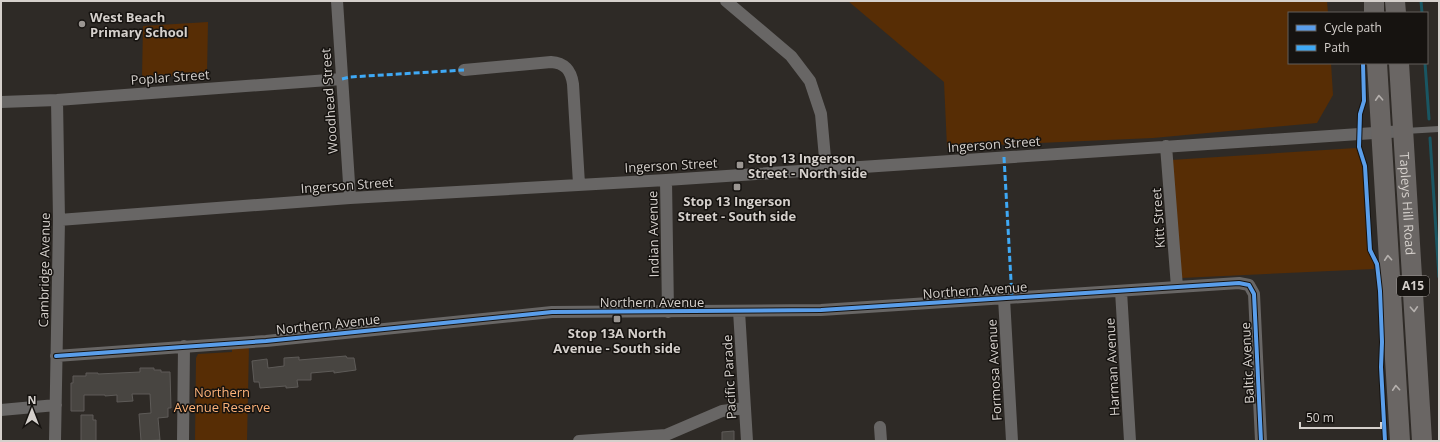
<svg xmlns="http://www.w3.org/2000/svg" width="1440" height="442" viewBox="0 0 1440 442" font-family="'Open Sans',sans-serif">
	<rect width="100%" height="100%" fill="#2e2a26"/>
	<path fill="#572d05" d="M 848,1 L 1327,1 L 1328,13 L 1289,13 L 1289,63 L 1331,63 L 1333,95 L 1317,123 L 1153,138 L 947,147 L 944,82 Z
		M 208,22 L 207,74 L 142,78 L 143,26 Z
		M 1356,148 L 1365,155 L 1374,269 L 1181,278 L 1171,160 Z
		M 249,345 L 247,441 L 195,441 L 196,358 L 198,354 L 232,352 L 232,347 Z"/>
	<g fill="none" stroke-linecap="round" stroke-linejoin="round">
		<path stroke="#195662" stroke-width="3" d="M 1421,1 L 1422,13
			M 1425,63 L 1429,119
			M 1430,138 L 1439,277"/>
	</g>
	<path fill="#484541" stroke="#5e5b58" d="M 346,356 L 347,358 L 354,358 L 356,370 L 334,373 L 334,371 L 311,373 L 311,380 L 297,380 L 298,387 L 286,388 L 286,386 L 260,388 L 259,382 L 254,382 L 252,361 L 267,359 L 268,368 L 284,366 L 284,358 L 299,357 L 299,360 Z
		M 140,368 L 154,368 L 154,370 L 161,370 L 161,372 L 170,372 L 171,408 L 168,408 L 168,417 L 158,418 L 160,440 L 141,441 L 139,414 L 151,413 L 150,394 L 132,394 L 133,401 L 117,402 L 117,395 L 105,396 L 105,395 L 84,395 L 84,411 L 71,411 L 71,383 L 73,383 L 73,376 L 86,376 L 86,373 L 98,373 L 98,374 L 140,372 Z
		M 81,415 L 93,415 L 93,420 L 96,420 L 96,441 L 81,441 Z
		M 734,431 L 734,441 L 722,441 L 722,432 Z"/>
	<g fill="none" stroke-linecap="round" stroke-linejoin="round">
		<path stroke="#686665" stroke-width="6" d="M 1405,131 L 1439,129"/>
		<path stroke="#686665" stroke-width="12" d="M 337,1 L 350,198
			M 726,1 L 791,56 L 810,81 L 821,114 L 826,169
			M 464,70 L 551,62 C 565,63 571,70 573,84 L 579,184
			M 1,102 L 57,100 L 342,79
			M 1166,146 L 1177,287
			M 666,180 L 668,312
			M 59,220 L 350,198 L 666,180 L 1404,131
			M 1121,291 L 1130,441
			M 1004,298 L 1012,441
			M 739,311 L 747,441
			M 56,356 L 266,341 L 552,312 L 821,310 L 1239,283 L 1249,285 L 1254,294 L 1261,441
			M 1,410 L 56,405
			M 880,427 L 881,441
			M 55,441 L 59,220 L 57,100
			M 183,441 L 184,346
			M 579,441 L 666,435 L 722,411 L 745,408"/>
		<g stroke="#6a6664" stroke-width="20">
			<path d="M 1374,1 L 1374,13"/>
			<path d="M 1395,1 L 1396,13"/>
			<path d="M 1377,63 L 1400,441"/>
			<path id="s1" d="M 1399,63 L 1422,441"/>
		</g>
		<path stroke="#3fa9f5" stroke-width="3" stroke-dasharray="6 3" stroke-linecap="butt" d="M 342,79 L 350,77 L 464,70
			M 1004,157 L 1012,298"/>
		<defs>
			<path id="cycleway" d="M 1363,63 L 1364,101 L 1360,114 L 1359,147 L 1365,166 L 1370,250 L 1377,264 L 1380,291 L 1382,342 L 1381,367 L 1385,441
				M 56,356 L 266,341 L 552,312 L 821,310 L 1239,283 L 1249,285 L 1254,294 L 1261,441"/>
		</defs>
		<use href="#cycleway" stroke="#161310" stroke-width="6"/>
		<use href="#cycleway" stroke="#5a9eea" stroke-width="4"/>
	</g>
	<defs><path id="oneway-chevron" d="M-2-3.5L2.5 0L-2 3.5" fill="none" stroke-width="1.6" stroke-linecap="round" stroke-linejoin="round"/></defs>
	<g stroke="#b5b0ad">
		<use href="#oneway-chevron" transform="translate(1379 98) rotate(-93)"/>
		<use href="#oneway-chevron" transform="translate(1388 258) rotate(-94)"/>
		<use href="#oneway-chevron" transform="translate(1414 309) rotate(87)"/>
		<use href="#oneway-chevron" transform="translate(1396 388) rotate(-94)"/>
	</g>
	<g fill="#9b9692" stroke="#161310" stroke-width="1.5">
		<circle cx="82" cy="24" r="4"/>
		<rect x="736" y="161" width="8" height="8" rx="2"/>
		<rect x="733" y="183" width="8" height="8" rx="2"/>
		<rect x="613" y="315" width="8" height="8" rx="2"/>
	</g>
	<g text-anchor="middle" stroke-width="3" stroke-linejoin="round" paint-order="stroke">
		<rect fill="#161310" stroke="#9c9794" stroke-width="1" x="1397" y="276" width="32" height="20" rx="3"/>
		<g font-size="12" font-weight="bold" fill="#d5d0cc">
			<text x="1413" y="290">A15</text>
		</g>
		<g font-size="13" font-weight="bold" fill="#d5d0cc" stroke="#161310" text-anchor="start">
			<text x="90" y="22">West Beach<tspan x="90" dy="15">Primary School</tspan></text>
			<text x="748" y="163">Stop 13 Ingerson<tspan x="748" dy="15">Street - North side</tspan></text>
			<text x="737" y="206" text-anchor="middle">Stop 13 Ingerson<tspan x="737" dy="15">Street - South side</tspan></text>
			<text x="617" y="338" text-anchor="middle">Stop 13A North<tspan x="617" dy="15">Avenue - South side</tspan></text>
		</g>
		<g font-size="13" fill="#d5d0cc" stroke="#161310">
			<text transform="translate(170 77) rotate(-4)" y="5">Poplar Street</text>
			<text transform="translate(329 101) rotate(-94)" y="5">Woodhead Street</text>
			<text transform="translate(994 144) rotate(-4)" y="5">Ingerson Street</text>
			<text transform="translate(671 165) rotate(-3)" y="5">Ingerson Street</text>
			<text transform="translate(347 185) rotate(-4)" y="5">Ingerson Street</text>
			<text dy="5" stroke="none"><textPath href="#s1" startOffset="141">Tapleys Hill Road</textPath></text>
			<text transform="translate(1158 218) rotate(-94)" y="5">Kitt Street</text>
			<text transform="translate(653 234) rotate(-91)" y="5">Indian Avenue</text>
			<text transform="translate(44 270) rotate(-89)" y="5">Cambridge Avenue</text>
			<text transform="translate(975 290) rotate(-4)" y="5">Northern Avenue</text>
			<text x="652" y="307">Northern Avenue</text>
			<text transform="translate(328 324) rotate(-6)" y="5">Northern Avenue</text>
			<text transform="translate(1247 363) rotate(-93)" y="5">Baltic Avenue</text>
			<text transform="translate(1112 367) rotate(-93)" y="5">Harman Avenue</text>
			<text transform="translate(994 370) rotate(-93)" y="5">Formosa Avenue</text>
			<text transform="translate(729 377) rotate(-93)" y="5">Pacific Parade</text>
		</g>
		<g font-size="13" fill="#fdb279" stroke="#161310">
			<text x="222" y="397">Northern<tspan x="222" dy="15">Avenue Reserve</tspan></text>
		</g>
	</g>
	<rect width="1440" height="442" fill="none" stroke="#d5d0cc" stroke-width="4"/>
	<rect x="1288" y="12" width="140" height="52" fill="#161310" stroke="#625f5b"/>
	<rect x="1296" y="25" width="20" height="6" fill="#5a9eea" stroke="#625f5b"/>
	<text x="1324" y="32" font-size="12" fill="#d5d0cc">Cycle path</text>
	<rect x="1296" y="45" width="20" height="6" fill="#3fa9f5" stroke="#625f5b"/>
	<text x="1324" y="52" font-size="12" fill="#d5d0cc">Path</text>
	<g transform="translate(32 410)" stroke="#161310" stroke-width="3" paint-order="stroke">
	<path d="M0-3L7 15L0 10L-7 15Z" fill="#d5d0cc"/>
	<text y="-6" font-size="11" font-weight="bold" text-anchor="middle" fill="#d5d0cc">N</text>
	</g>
	<path d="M1300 422v6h81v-6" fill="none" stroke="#d5d0cc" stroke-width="2"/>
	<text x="1306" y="422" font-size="12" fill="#d5d0cc" stroke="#161310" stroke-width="3" paint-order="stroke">50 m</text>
</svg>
